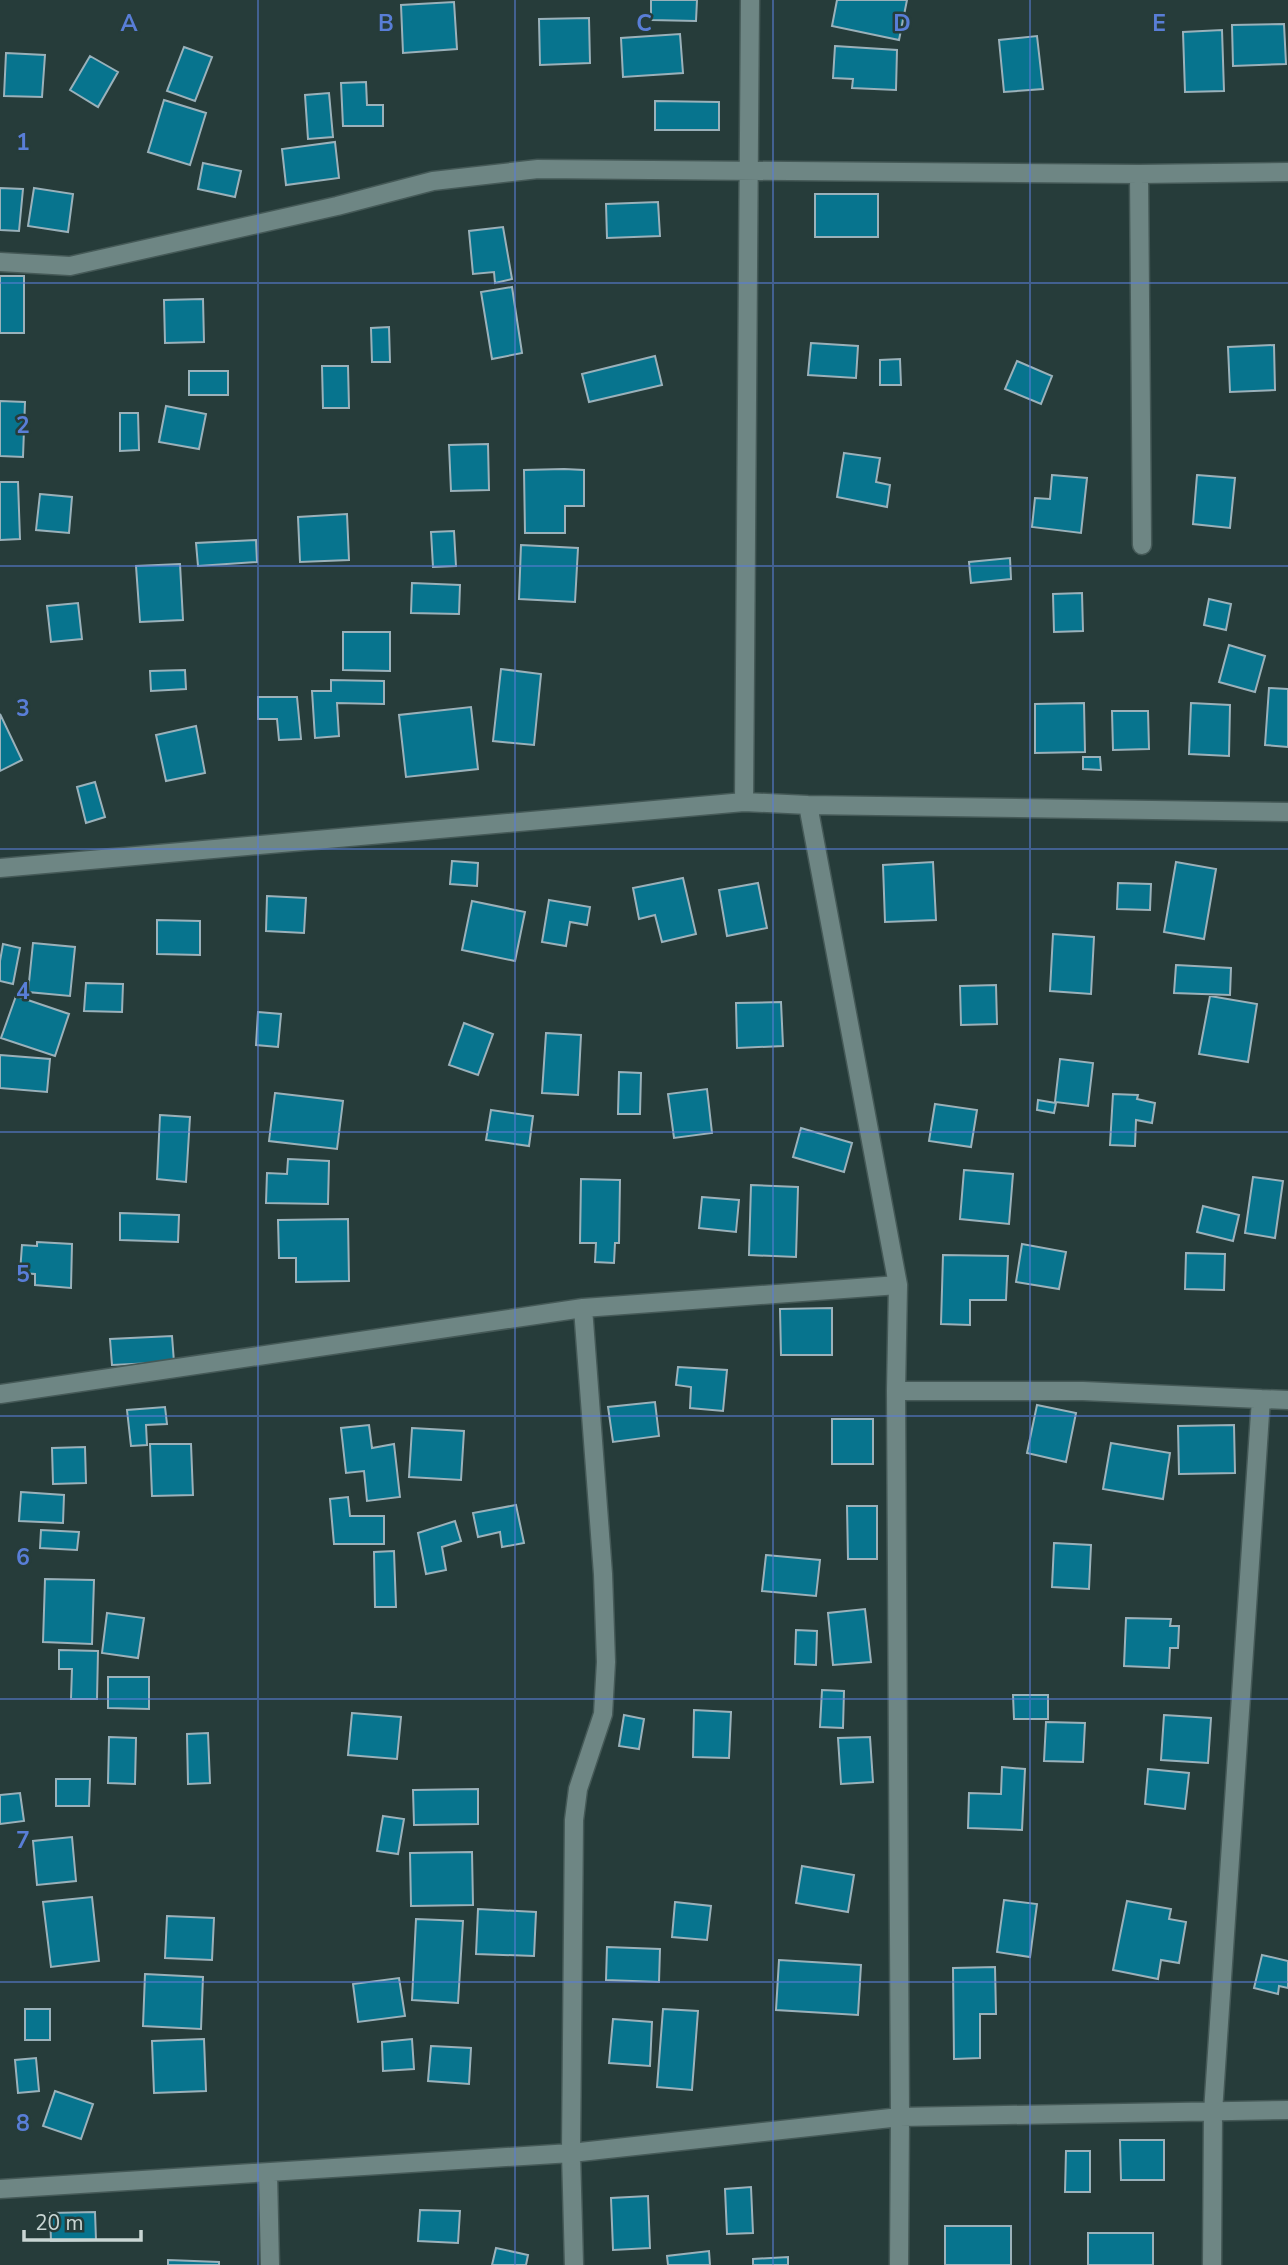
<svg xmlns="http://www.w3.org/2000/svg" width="1288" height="2265" viewBox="0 0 1288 2265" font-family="'Nunito Sans',sans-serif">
	<rect width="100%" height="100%" fill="#263c3a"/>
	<path fill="#07748e" stroke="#9ab1ba" stroke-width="2" d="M 651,0 L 697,0 L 696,21 L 651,20 Z
		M 837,0 L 907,0 L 899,40 L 832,26 Z
		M 454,2 L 457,49 L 403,53 L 401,5 Z
		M 589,18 L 590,63 L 540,65 L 539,19 Z
		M 1284,24 L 1286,64 L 1233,66 L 1232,25 Z
		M 1222,30 L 1224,91 L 1185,92 L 1183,32 Z
		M 680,34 L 683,73 L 623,77 L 621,38 Z
		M 1037,36 L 1043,89 L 1004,92 L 999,40 Z
		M 835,46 L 897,50 L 896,90 L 852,88 L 853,79 L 833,78 Z
		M 184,47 L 212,57 L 195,101 L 167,91 Z
		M 6,53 L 45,55 L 42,97 L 4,96 Z
		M 90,56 L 118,72 L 98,107 L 70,90 Z
		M 366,82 L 367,105 L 383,105 L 383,126 L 343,126 L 341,83 Z
		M 329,93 L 333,137 L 308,139 L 305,95 Z
		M 164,100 L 206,113 L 190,165 L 148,152 Z
		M 655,101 L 719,102 L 719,130 L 655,130 Z
		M 335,142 L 339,178 L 286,185 L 282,149 Z
		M 203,163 L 241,171 L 235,197 L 198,189 Z
		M 0,188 L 23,189 L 19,231 L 0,230 Z
		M 34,188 L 73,194 L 68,232 L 28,226 Z
		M 815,194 L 878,194 L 878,237 L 815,237 Z
		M 658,202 L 660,236 L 607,238 L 606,204 Z
		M 503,227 L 512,279 L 495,283 L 494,272 L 473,274 L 469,231 Z
		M 0,276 L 24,276 L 24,333 L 0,333 Z
		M 512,287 L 522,353 L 492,359 L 481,292 Z
		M 203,299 L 204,342 L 165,343 L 164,300 Z
		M 389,327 L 390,362 L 372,362 L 371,328 Z
		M 811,343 L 858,346 L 856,378 L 808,375 Z
		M 1274,345 L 1275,390 L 1230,392 L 1228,347 Z
		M 655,356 L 662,385 L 589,402 L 582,374 Z
		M 900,359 L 901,385 L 880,385 L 880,360 Z
		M 1017,361 L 1052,376 L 1041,404 L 1005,389 Z
		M 322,366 L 348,366 L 349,408 L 323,408 Z
		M 189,371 L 228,371 L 228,395 L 189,395 Z
		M 0,401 L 25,402 L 23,457 L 0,456 Z
		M 166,406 L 206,414 L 199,449 L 159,442 Z
		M 120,413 L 138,413 L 139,450 L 120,451 Z
		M 488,444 L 489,490 L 451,491 L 449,445 Z
		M 844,453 L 880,458 L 876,482 L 890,485 L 887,507 L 837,497 Z
		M 564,469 L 584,470 L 584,506 L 565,506 L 565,533 L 525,533 L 524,470 Z
		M 1052,475 L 1087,478 L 1081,533 L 1032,527 L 1035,498 L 1050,499 Z
		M 1197,475 L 1235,478 L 1230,528 L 1193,524 Z
		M 0,482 L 18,482 L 20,539 L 0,540 Z
		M 40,494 L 72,497 L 69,533 L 36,530 Z
		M 347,514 L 349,560 L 300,562 L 298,517 Z
		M 454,531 L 456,566 L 433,567 L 431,532 Z
		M 256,540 L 257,562 L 198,566 L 196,543 Z
		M 521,545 L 578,548 L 575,602 L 519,599 Z
		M 1010,558 L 1011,579 L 971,583 L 969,562 Z
		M 180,564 L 183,620 L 140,622 L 136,566 Z
		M 412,583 L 460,585 L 459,614 L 411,613 Z
		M 1082,593 L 1083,631 L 1054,632 L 1053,594 Z
		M 1209,599 L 1231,604 L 1226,630 L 1204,625 Z
		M 78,603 L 82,639 L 51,642 L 47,606 Z
		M 343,632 L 390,632 L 390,671 L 343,670 Z
		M 1229,645 L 1265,656 L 1255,692 L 1219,682 Z
		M 501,669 L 541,674 L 534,745 L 493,741 Z
		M 185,670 L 186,689 L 151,691 L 150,671 Z
		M 331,680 L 384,681 L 384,704 L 337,703 L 339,736 L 315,738 L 312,691 L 331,691 Z
		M 1269,688 L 1288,689 L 1288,747 L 1265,745 Z
		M 258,697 L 297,697 L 301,739 L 279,740 L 277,719 L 258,719 Z
		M 1084,703 L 1085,752 L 1035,753 L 1035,704 Z
		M 1191,703 L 1230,705 L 1229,756 L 1189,754 Z
		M 471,707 L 478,769 L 406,777 L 399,715 Z
		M 1112,711 L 1148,711 L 1149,749 L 1113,750 Z
		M 0,714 L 22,760 L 0,771 Z
		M 196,726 L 205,773 L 166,781 L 156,735 Z
		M 1083,757 L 1100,757 L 1101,770 L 1083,769 Z
		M 95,782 L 105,817 L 86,823 L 77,787 Z
		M 452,861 L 478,863 L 477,886 L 450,884 Z
		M 933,862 L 936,920 L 885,922 L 883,865 Z
		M 1176,862 L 1216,869 L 1204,939 L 1164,932 Z
		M 683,878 L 696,934 L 662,942 L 655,915 L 639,919 L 633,888 Z
		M 758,883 L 767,928 L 727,936 L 719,890 Z
		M 1118,883 L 1151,884 L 1150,910 L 1117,909 Z
		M 267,896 L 306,898 L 304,933 L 266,931 Z
		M 549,900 L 590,907 L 587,925 L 570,922 L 566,946 L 542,942 Z
		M 472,901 L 525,912 L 515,961 L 462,950 Z
		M 157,920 L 200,921 L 200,955 L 157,954 Z
		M 1053,934 L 1094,937 L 1091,994 L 1050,991 Z
		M 33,943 L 75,947 L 70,996 L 28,992 Z
		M 3,944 L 20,948 L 13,984 L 0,981 L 0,961 Z
		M 1176,965 L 1231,968 L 1230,995 L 1174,993 Z
		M 86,983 L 123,984 L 122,1012 L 84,1011 Z
		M 996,985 L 997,1024 L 961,1025 L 960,986 Z
		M 16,996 L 69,1014 L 55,1056 L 1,1038 Z
		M 1210,996 L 1257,1004 L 1248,1062 L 1199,1054 Z
		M 781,1002 L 783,1046 L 737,1048 L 736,1003 Z
		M 258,1012 L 281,1014 L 278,1047 L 256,1045 Z
		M 464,1023 L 493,1034 L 478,1075 L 449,1065 Z
		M 546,1033 L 581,1035 L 578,1095 L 542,1093 Z
		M 0,1055 L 50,1059 L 47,1092 L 0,1088 Z
		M 1060,1059 L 1093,1063 L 1088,1106 L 1055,1102 Z
		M 619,1072 L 641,1073 L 640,1114 L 618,1114 Z
		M 707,1089 L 712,1133 L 674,1138 L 668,1094 Z
		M 275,1093 L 343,1101 L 337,1149 L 269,1141 Z
		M 1113,1094 L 1138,1095 L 1137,1099 L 1155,1103 L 1152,1123 L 1136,1120 L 1135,1146 L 1110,1145 Z
		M 1038,1100 L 1056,1103 L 1054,1113 L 1037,1110 Z
		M 935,1104 L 977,1110 L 971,1147 L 929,1141 Z
		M 491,1110 L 533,1116 L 529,1146 L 486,1140 Z
		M 160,1115 L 190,1117 L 186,1182 L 157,1179 Z
		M 801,1128 L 852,1143 L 844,1172 L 793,1157 Z
		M 288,1159 L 329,1161 L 328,1204 L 266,1203 L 267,1173 L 287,1174 Z
		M 964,1170 L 1013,1174 L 1009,1224 L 960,1219 Z
		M 1253,1177 L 1283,1181 L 1275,1238 L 1245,1233 Z
		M 581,1179 L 620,1180 L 619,1243 L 615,1243 L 614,1263 L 595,1262 L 596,1243 L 580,1243 Z
		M 751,1185 L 798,1187 L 796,1257 L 749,1255 Z
		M 702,1197 L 739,1200 L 736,1232 L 699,1228 Z
		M 1203,1206 L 1239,1215 L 1233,1241 L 1197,1232 Z
		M 120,1213 L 179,1215 L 178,1242 L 120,1240 Z
		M 348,1219 L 349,1281 L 296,1282 L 296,1258 L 279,1258 L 278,1220 Z
		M 37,1242 L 72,1244 L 71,1288 L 35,1285 L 35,1274 L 20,1273 L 22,1245 L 37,1246 Z
		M 1022,1244 L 1066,1252 L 1059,1289 L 1016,1282 Z
		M 1186,1253 L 1225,1254 L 1224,1290 L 1185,1289 Z
		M 943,1255 L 1008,1256 L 1006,1300 L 970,1300 L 970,1325 L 941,1324 Z
		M 832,1308 L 832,1355 L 781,1355 L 780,1309 Z
		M 172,1336 L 174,1362 L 112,1365 L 110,1339 Z
		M 678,1367 L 727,1370 L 723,1411 L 690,1408 L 691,1387 L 676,1385 Z
		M 655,1402 L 659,1436 L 613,1442 L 608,1407 Z
		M 1037,1405 L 1076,1413 L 1066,1462 L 1027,1453 Z
		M 165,1407 L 167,1424 L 146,1425 L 147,1445 L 131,1446 L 127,1410 Z
		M 832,1419 L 873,1419 L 873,1464 L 832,1464 Z
		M 369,1425 L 372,1448 L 394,1444 L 400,1497 L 367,1501 L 364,1471 L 346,1473 L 341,1428 Z
		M 1234,1425 L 1235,1473 L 1179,1474 L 1178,1426 Z
		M 412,1428 L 464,1431 L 461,1480 L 409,1477 Z
		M 1111,1443 L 1170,1453 L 1163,1499 L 1103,1489 Z
		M 150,1444 L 191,1444 L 193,1495 L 152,1496 Z
		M 85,1447 L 86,1483 L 53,1484 L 52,1448 Z
		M 21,1492 L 64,1495 L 63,1523 L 19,1521 Z
		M 348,1497 L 350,1516 L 384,1516 L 384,1544 L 334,1544 L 330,1499 Z
		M 516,1505 L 524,1543 L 502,1547 L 500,1532 L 478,1537 L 473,1513 Z
		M 847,1506 L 877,1506 L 877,1559 L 848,1559 Z
		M 455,1521 L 461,1541 L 442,1547 L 446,1570 L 426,1574 L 418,1533 Z
		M 41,1530 L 79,1532 L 77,1550 L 40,1548 Z
		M 1054,1543 L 1091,1545 L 1089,1589 L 1052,1587 Z
		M 394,1551 L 396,1607 L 375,1607 L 374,1552 Z
		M 766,1555 L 820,1560 L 816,1596 L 762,1591 Z
		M 45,1579 L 94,1580 L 92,1644 L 43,1642 Z
		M 865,1609 L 871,1662 L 833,1665 L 828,1613 Z
		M 107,1613 L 144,1618 L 138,1658 L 102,1653 Z
		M 1126,1618 L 1171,1619 L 1170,1626 L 1179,1626 L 1178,1648 L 1170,1648 L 1169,1668 L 1124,1666 Z
		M 796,1630 L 817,1631 L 816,1665 L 795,1664 Z
		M 59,1650 L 98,1651 L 97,1699 L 71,1699 L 72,1669 L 59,1669 Z
		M 108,1677 L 149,1677 L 149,1709 L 108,1708 Z
		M 822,1690 L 844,1691 L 843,1728 L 820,1727 Z
		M 1013,1695 L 1048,1695 L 1048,1719 L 1014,1719 Z
		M 694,1710 L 731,1712 L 729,1758 L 693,1757 Z
		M 352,1713 L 401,1717 L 397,1759 L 348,1755 Z
		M 624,1715 L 644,1719 L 639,1749 L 619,1746 Z
		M 1164,1715 L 1211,1718 L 1208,1763 L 1161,1760 Z
		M 1046,1722 L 1085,1723 L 1083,1762 L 1044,1761 Z
		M 208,1733 L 210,1783 L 188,1784 L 187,1734 Z
		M 109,1737 L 136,1738 L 135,1784 L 108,1783 Z
		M 870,1737 L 873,1782 L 841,1784 L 838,1738 Z
		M 1002,1767 L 1025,1769 L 1022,1830 L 968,1828 L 969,1793 L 1001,1794 Z
		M 1148,1769 L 1189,1773 L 1185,1809 L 1145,1804 Z
		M 56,1779 L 90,1779 L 89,1806 L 56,1806 Z
		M 478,1789 L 478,1824 L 414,1825 L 413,1790 Z
		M 20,1793 L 24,1821 L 0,1824 L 0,1795 Z
		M 383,1816 L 404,1819 L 398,1854 L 377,1851 Z
		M 72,1837 L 76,1881 L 37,1885 L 33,1841 Z
		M 472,1852 L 473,1905 L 411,1906 L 410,1853 Z
		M 802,1866 L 854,1875 L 848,1912 L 796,1903 Z
		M 92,1897 L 99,1961 L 51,1967 L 43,1902 Z
		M 1004,1900 L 1037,1904 L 1030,1957 L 997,1952 Z
		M 1127,1901 L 1171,1909 L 1169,1919 L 1186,1922 L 1179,1963 L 1161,1960 L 1158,1979 L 1113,1970 Z
		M 675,1902 L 711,1906 L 707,1940 L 672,1937 Z
		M 478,1909 L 536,1912 L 534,1956 L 476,1954 Z
		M 167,1916 L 214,1918 L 212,1960 L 165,1958 Z
		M 416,1919 L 463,1921 L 458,2003 L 412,2000 Z
		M 607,1947 L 660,1949 L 659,1982 L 606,1980 Z
		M 1262,1955 L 1288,1961 L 1288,1988 L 1279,1986 L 1278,1994 L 1254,1988 Z
		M 779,1960 L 861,1965 L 858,2015 L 776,2010 Z
		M 995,1967 L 996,2014 L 980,2014 L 980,2058 L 954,2059 L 953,1968 Z
		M 145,1974 L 203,1977 L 201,2029 L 143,2026 Z
		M 399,1978 L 405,2016 L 358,2022 L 353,1984 Z
		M 25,2009 L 50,2009 L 50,2040 L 25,2040 Z
		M 663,2009 L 698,2011 L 692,2090 L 657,2087 Z
		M 613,2019 L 652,2022 L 650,2066 L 609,2063 Z
		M 204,2039 L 206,2091 L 154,2093 L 152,2041 Z
		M 412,2039 L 414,2069 L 383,2071 L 382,2042 Z
		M 431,2046 L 471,2048 L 469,2084 L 428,2081 Z
		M 36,2058 L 39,2091 L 18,2093 L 15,2060 Z
		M 55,2091 L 93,2104 L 81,2139 L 43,2126 Z
		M 1120,2140 L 1164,2140 L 1164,2180 L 1121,2180 Z
		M 1066,2151 L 1090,2151 L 1090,2192 L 1065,2192 Z
		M 751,2187 L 753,2233 L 727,2234 L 725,2189 Z
		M 648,2196 L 650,2248 L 613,2250 L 611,2198 Z
		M 420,2210 L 460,2211 L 458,2243 L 418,2241 Z
		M 95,2212 L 96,2240 L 51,2241 L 50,2213 Z
		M 945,2226 L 1011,2226 L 1011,2265 L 945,2265 Z
		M 1088,2233 L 1153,2233 L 1153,2265 L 1088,2265 Z
		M 496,2248 L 528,2255 L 526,2265 L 492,2265 Z
		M 709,2251 L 710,2265 L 668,2265 L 667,2256 Z
		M 788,2257 L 788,2265 L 753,2265 L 753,2259 Z
		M 168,2260 L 219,2262 L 219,2265 L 168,2265 Z"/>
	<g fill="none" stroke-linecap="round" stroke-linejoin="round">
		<defs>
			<path id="minor" d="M 1139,174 L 1288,172
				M 0,262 L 70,266 L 337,206 L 433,181 L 538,169 L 1139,174 L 1142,545
				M 744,802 L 750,0
				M 808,805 L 898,1285 L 896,1391 L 900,2117 L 899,2265
				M 0,868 L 744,802 L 808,805 L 1288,812
				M 896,1391 L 1083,1391 L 1261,1399
				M 0,1394 L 583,1308 L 898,1285
				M 268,2174 L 270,2265
				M 0,2189 L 571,2153 L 900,2117 L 1288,2110
				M 574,2265 L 571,2153 L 574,1820 L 578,1789 L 603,1714 L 606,1662 L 603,1574 L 583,1308
				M 1212,2265 L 1213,2112 L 1261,1399 L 1288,1400"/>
		</defs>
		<use href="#minor" stroke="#455957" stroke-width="21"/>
		<use href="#minor" stroke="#6e8684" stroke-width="18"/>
	</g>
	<path fill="none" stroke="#597ed7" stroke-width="2" stroke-opacity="0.55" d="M 258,0 L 258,2265M 515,0 L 515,2265M 773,0 L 773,2265M 1030,0 L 1030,2265M 0,283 L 1288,283M 0,566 L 1288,566M 0,849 L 1288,849M 0,1132 L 1288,1132M 0,1416 L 1288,1416M 0,1699 L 1288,1699M 0,1982 L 1288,1982"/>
	<g font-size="23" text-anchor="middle" font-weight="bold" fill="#597ed7" stroke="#263c3a" stroke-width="5" stroke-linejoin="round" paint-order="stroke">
		<text x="129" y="31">A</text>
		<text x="386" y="31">B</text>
		<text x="644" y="31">C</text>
		<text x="902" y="31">D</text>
		<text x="1159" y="31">E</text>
		<text x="23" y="150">1</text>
		<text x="23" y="433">2</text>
		<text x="23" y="716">3</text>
		<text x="23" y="999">4</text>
		<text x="23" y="1282">5</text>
		<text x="23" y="1565">6</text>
		<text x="23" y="1848">7</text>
		<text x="23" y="2131">8</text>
	</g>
	<path d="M24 2230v10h117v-10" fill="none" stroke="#c9d6d4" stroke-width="3.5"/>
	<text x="35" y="2230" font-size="21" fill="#c9d6d4" stroke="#263c3a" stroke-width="5" paint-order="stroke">20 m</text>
</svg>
